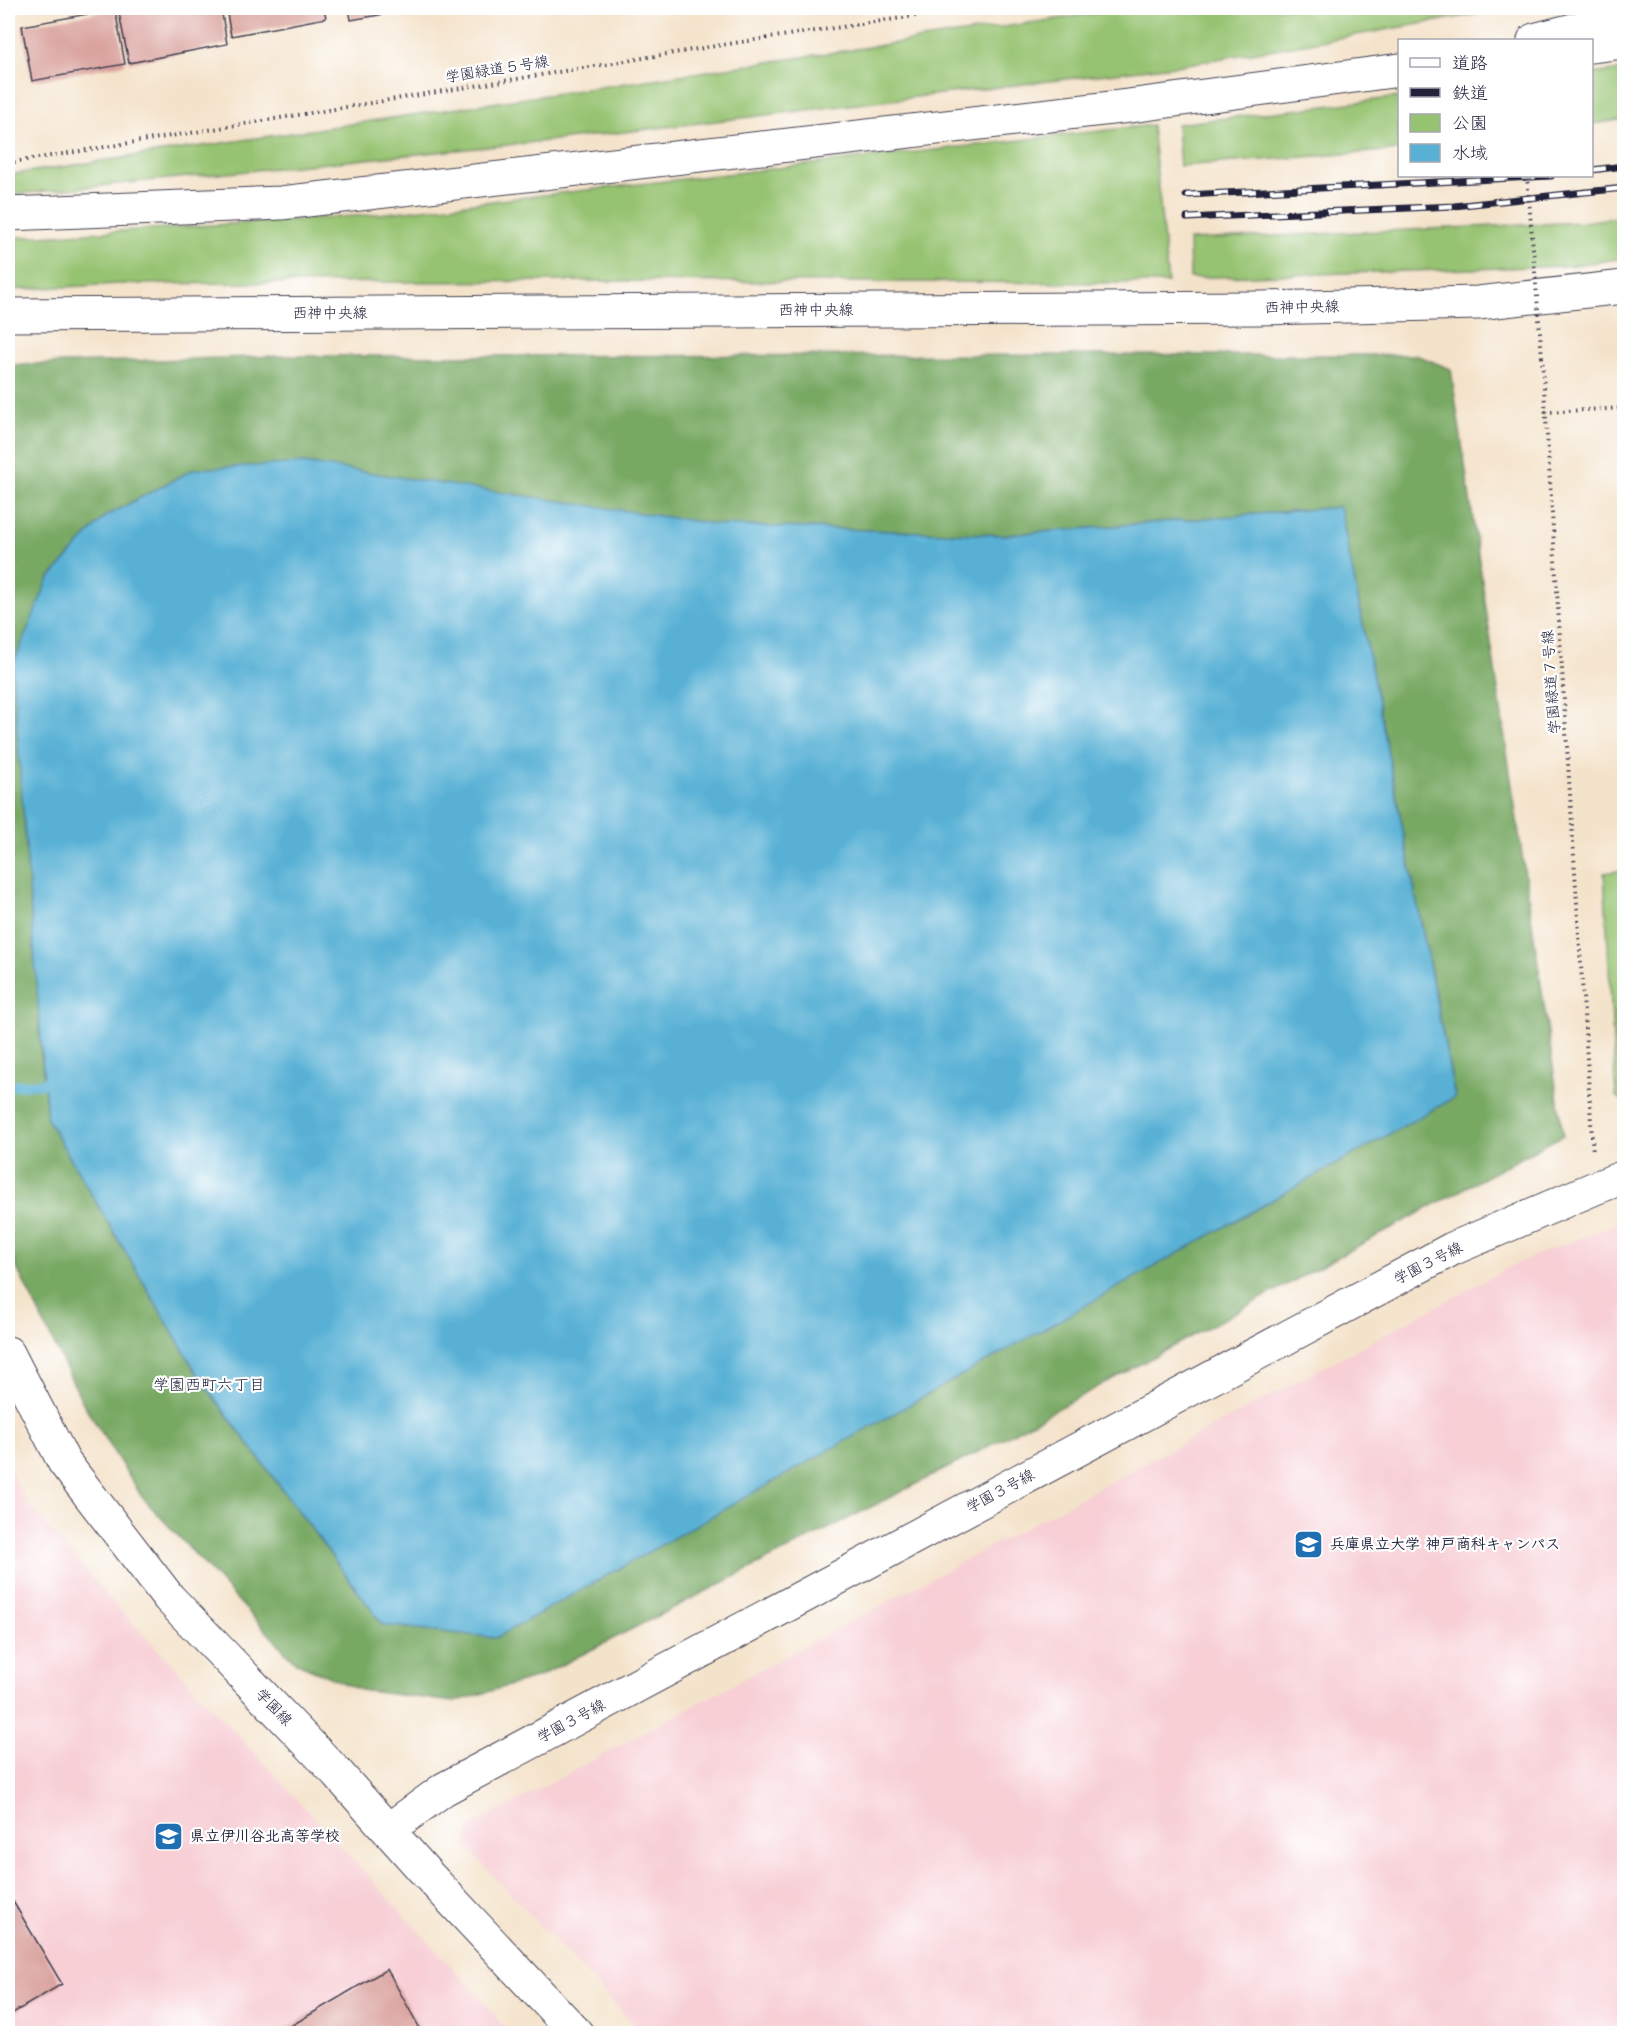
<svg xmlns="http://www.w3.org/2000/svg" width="1632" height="2041" viewBox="0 0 1632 2041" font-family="Kalam,'Klee One',sans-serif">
	<rect width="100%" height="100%" fill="#fff"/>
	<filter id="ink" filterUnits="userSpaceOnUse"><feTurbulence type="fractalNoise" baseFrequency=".0167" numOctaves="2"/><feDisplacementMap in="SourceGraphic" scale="12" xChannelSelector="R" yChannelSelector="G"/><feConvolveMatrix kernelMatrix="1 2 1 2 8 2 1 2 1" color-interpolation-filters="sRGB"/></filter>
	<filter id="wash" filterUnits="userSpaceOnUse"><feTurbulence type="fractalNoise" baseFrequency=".008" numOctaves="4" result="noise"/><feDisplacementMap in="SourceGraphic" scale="24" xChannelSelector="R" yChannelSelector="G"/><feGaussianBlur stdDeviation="1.35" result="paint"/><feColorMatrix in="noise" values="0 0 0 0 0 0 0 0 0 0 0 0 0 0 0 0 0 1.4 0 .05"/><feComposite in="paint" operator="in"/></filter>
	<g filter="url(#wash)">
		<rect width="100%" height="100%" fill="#f4e3cb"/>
		<path fill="#f7cfd5" d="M 1624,1221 L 1624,2033 L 642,2033 L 466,1847 L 470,1826 L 1519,1262 Z
			M 8,1466 L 26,1501 L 117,1607 L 176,1668 L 486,2004 L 509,2033 L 8,2033 Z"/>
		<path fill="#96c371" stroke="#5c7256" stroke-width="1.5" d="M 1131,8 L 1512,8 L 1182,65 L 566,139 L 8,195 L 8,175 Z
			M 1624,70 L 1624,119 L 1592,124 L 1592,74 Z
			M 1399,97 L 1399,150 L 1180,166 L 1177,124 Z
			M 1152,125 L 1168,283 L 556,281 L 118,284 L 8,290 L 8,238 L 370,215 Z
			M 1624,216 L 1624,258 L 1568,266 L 1190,278 L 1189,240 L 1584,222 Z
			M 1624,870 L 1624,1101 L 1616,1096 L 1604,873 Z"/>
		<path fill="#78a963" stroke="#4d664f" stroke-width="1.5" fill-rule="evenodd" d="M 1416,355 L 1451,369 L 1563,1135 L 963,1460 L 538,1677 L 454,1702 L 360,1690 L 295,1662 L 142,1497 L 83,1403 L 8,1250 L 8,365 L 280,356 ZM 194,469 L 721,525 L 1005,535 L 1340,507 L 1455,1096 L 496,1637 L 383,1625 L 201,1380 L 47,1119 L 39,1030 L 48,580 L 104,517 Z"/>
		<path fill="#58b1d5" stroke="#3d6a88" stroke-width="1.5" d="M 304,463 L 721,525 L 1005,535 L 1340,507 L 1455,1097 L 496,1638 L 383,1625 L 201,1380 L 47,1119 L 12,667 L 48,580 L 104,517 L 194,469 Z"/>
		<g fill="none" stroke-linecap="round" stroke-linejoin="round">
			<path stroke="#58b1d5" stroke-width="10" d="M 8,1086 L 44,1083"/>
		</g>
		<g id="blocks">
			<path fill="#d9a09b" d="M 118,8 L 221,8 L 227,44 L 129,63 Z
				M 226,8 L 324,8 L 326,18 L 231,36 Z
				M 349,8 L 413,8 L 413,9 L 351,20 Z
				M 453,8 L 468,8 L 468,9 L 454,11 Z
				M 115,9 L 125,64 L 32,81 L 22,26 Z
				M 8,1893 L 62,1984 L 8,2016 Z
				M 387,1969 L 423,2034 L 277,2034 Z"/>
		</g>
	</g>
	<g filter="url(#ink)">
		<use href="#blocks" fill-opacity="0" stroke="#423f51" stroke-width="1.5"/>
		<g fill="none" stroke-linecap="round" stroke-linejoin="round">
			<defs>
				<path id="minor" d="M 1534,40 L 1624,17
					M 1592,46 L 1624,42
					M 8,214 L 281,203 L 1129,106 L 1400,70
					M 8,315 L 1259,308 L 1478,303 L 1624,287
					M 8,1353 L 64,1462 L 169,1598 L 338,1774 L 428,1875 L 577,2034
					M 388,1830 L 444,1789 L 1452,1249 L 1595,1188 L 1624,1177"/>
			</defs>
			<use href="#minor" stroke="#423f51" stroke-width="35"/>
			<path stroke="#423f51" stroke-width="4" stroke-dasharray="1.5 4.5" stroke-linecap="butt" d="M 8,163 L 728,44 L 935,13 L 991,8
				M 1542,357 L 1593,1153
				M 1545,412 L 1624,408"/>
			<use href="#minor" stroke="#fff" stroke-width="33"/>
			<defs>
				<path id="rail" d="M 1592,170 L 1624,166
					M 1186,195 L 1551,176
					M 1187,218 L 1454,206 L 1624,188"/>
			</defs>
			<use href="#rail" stroke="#22223b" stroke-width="7"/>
			<use href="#rail" stroke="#fff" stroke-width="4.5" stroke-dasharray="14" stroke-linecap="butt"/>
			<path stroke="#423f51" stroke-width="4" stroke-dasharray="1.5 4.5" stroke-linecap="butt" d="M 1527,176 L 1542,357"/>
		</g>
	</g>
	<defs>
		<symbol id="university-square" viewBox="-11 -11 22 22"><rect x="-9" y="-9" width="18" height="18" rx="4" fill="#1f6fb2" stroke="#fff"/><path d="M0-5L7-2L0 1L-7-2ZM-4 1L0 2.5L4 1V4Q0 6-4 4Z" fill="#fff"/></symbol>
		<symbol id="school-square" viewBox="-11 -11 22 22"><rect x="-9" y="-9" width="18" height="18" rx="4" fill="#1f6fb2" stroke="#fff"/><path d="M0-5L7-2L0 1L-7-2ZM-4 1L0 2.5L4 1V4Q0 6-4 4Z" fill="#fff"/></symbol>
	</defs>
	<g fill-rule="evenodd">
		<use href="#university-square" x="1292" y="1528" width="33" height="33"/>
		<use href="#school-square" x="152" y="1820" width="33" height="33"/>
	</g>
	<g text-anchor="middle" stroke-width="4.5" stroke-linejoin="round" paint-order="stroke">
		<g font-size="15" fill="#22223b" stroke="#fff">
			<text transform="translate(497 69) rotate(-9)" y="5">学園緑道５号線</text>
			<text transform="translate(1302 307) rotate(-1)" y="5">西神中央線</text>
			<text x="816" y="315">西神中央線</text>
			<text x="330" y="318">西神中央線</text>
			<text transform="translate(1551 682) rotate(-94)" y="5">学園緑道７号線</text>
			<text transform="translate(1428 1263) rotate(-27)" y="5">学園３号線</text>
			<text transform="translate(1000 1491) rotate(-28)" y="5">学園３号線</text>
			<text transform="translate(274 1707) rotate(46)" y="5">学園線</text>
			<text transform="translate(571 1721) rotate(-28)" y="5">学園３号線</text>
		</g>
		<g font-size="15" font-weight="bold" fill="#22223b" stroke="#fff" text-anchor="start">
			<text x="1330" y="1549">兵庫県立大学 神戸商科キャンパス</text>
			<text x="190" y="1841">県立伊川谷北高等学校</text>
		</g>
		<g font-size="16" fill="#22223b" stroke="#fff">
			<text x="209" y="1390">学園西町六丁目</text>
		</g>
	</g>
	<rect width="1632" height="2041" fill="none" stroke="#fff" stroke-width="30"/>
	<rect x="1398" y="39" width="195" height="138" fill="#ffffff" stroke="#a7a7b1" stroke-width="1.5"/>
	<rect x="1410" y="58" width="30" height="9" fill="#ffffff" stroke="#a7a7b1" stroke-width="1.5"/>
	<text x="1452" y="69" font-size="18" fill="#22223b">道路</text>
	<rect x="1410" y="88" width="30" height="9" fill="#22223b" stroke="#a7a7b1" stroke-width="1.5"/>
	<text x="1452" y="99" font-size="18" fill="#22223b">鉄道</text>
	<rect x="1410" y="114" width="30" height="18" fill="#96c371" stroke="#a7a7b1" stroke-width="1.5"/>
	<text x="1452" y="129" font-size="18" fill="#22223b">公園</text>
	<rect x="1410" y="144" width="30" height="18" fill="#58b1d5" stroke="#a7a7b1" stroke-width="1.5"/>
	<text x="1452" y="159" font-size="18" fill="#22223b">水域</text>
</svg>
